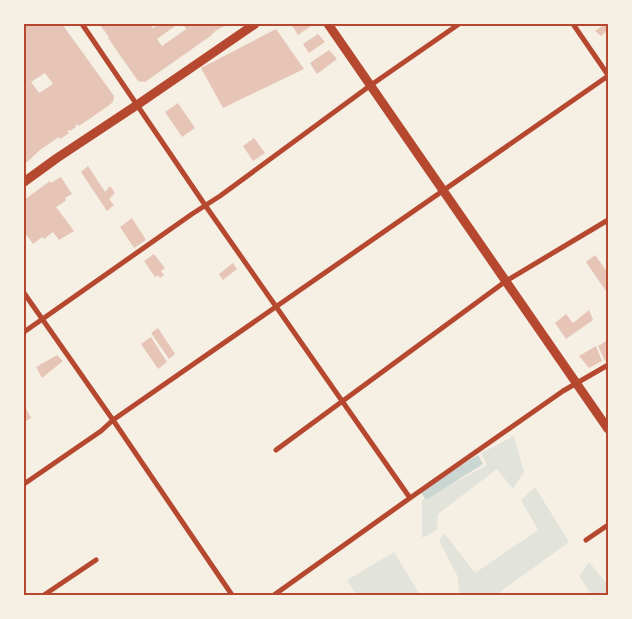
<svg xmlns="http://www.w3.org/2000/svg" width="632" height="619" viewBox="0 0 632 619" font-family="'Public Sans',sans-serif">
	<rect width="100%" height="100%" fill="#f6efe4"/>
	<path fill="#e2e4dc" d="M 514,436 L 524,472 L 513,489 L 497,469 L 438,514 L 437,530 L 422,538 L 422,500 L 487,465 L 481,453 Z
		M 535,487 L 569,542 L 500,592 L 501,595 L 459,595 L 458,577 L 439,541 L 444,533 L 475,573 L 538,530 L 521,500 Z
		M 394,552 L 420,595 L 356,595 L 347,580 Z
		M 589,562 L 608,585 L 608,595 L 592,595 L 579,576 Z"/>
	<path fill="#c9d6d2" d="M 478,455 L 483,464 L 426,500 L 420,491 Z"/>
	<path fill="#e6c5b7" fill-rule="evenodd" d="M 24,24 L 62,24 L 114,96 L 113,102 L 108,106 L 79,126 L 78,124 L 75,126 L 76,127 L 70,131 L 69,130 L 67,131 L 69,133 L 60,139 L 59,137 L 41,149 L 24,165 L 24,77 L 26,76 L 24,71 ZM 45,73 L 53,84 L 39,93 L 31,82 Z
		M 99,24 L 149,24 L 153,28 L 159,24 L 178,24 L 157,39 L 162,46 L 186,29 L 183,24 L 228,24 L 217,30 L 211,35 L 212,35 L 145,82 L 138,81 L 108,38 L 109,37 Z
		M 291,24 L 314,24 L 298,35 Z
		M 605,24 L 608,24 L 608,30 L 601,36 L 595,31 Z
		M 276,29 L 304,69 L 223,108 L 201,68 Z
		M 318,34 L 325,42 L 309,53 L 303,44 Z
		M 329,50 L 337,59 L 317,74 L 310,63 Z
		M 178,103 L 195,128 L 182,137 L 165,112 Z
		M 254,138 L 265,153 L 253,161 L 243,146 Z
		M 88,166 L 105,192 L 110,186 L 115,193 L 109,199 L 114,205 L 107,211 L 81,172 Z
		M 61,177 L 72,194 L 65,198 L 66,200 L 64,202 L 56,207 L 74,231 L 59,240 L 53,232 L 44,239 L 42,237 L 33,244 L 25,233 L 24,233 L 24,200 L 50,181 L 51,183 Z
		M 132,218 L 146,240 L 134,248 L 120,227 Z
		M 154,254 L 165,268 L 161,271 L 164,275 L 160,278 L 158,275 L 155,277 L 144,261 Z
		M 595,255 L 608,273 L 608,294 L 586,262 Z
		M 233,263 L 237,269 L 223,280 L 219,274 Z
		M 589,310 L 593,320 L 566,339 L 555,323 L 566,314 L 573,323 Z
		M 158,328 L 175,354 L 169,359 L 151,333 Z
		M 151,337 L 167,362 L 158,369 L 141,344 Z
		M 608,340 L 608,359 L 605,361 L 598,346 Z
		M 596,346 L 602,361 L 589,368 L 579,356 Z
		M 57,355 L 63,361 L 42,378 L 36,367 Z
		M 24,405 L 31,418 L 24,422 Z"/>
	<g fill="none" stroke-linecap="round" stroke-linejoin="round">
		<path stroke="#b5482f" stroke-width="5" d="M 82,24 L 205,205 L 410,498
			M 573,24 L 608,75
			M 24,293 L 113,420 L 232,595
			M 24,332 L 192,214 L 220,196 L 371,85 L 459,24
			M 276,450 L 506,281 L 608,220
			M 24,484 L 101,431 L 113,420 L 608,76
			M 586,540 L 608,525
			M 44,595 L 96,560
			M 274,595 L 410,498 L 563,391 L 608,365"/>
		<path stroke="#b5482f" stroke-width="9" d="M 328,24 L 608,429
			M 24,182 L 57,158 L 137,105 L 255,24"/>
	</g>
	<rect width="632" height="619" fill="none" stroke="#f6efe4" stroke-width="50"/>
	<rect x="25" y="25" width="582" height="569" fill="none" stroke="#b5482f" stroke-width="2"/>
</svg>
